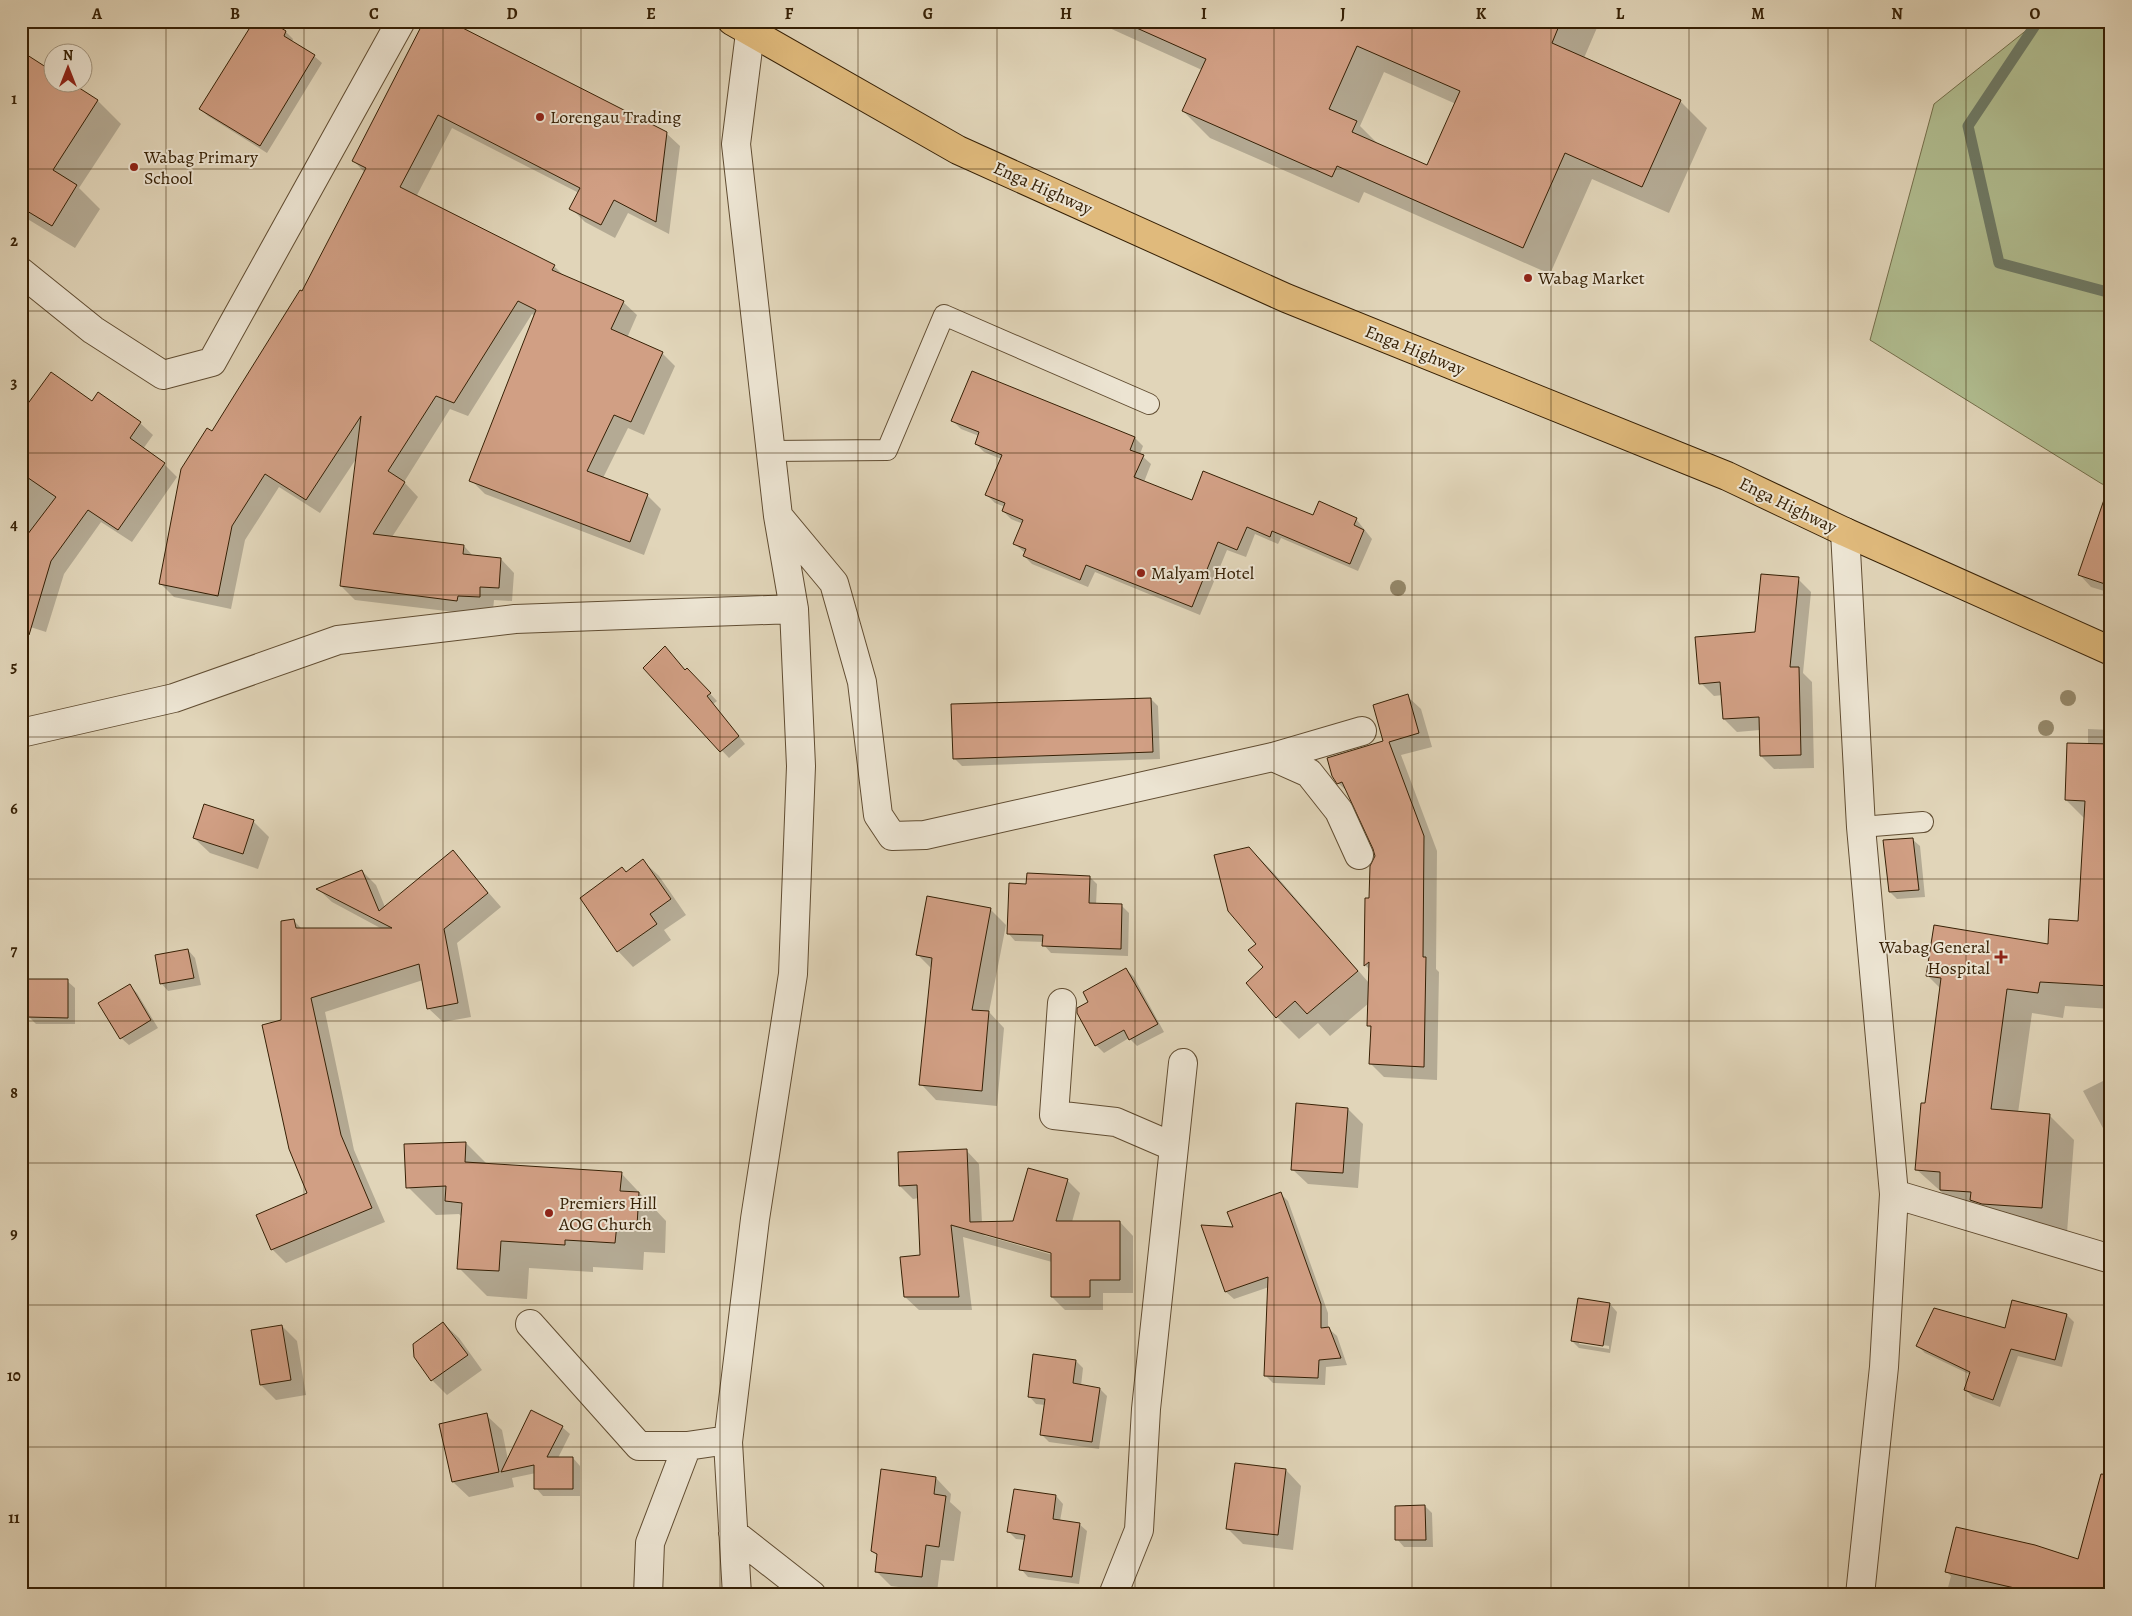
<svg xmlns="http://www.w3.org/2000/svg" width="2132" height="1616" viewBox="0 0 2132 1616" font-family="Alegreya,serif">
	<rect width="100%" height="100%" fill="#e1d5b9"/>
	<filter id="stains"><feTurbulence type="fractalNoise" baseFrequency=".004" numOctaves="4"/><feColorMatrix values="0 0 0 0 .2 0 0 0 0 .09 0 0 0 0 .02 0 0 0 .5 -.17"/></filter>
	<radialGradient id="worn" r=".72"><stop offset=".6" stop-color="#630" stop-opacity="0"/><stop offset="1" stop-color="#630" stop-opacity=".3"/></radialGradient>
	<path fill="#b1be91" stroke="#746f4b" d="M 2038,21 L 2111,21 L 2111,486 L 2102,484 L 1870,340 L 1934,104 Z"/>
	<path fill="#0003" fill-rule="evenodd" d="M 268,21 L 286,32 L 293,39 L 292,42 L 314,56 L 322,63 L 267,153 L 208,116 L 200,109 Z
		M 426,21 L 666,133 L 680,146 L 669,234 L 628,213 L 615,238 L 585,222 L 571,208 L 579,193 L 452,128 L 416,197 L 554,266 L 565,277 L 623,302 L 637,315 L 627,338 L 662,353 L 675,366 L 644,435 L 628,428 L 603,478 L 647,495 L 661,509 L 644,555 L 485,494 L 471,480 L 535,316 L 532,314 L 468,416 L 450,409 L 404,482 L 418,497 L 392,537 L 464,546 L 474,557 L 501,559 L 514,573 L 512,601 L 494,600 L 493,610 L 471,609 L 471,614 L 355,600 L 341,586 L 358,456 L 320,513 L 279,487 L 245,540 L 231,609 L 174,597 L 160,583 L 212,432 L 303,293 L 365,173 L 354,161 Z
		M 1094,21 L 1597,21 L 1599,23 L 1584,58 L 1680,101 L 1707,128 L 1669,213 L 1592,179 L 1550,274 L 1364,192 L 1359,203 L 1210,138 L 1183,111 L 1202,70 ZM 1384,72 L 1456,104 L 1427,167 L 1380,146 L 1360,126 Z
		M 21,53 L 52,73 L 52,82 L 68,82 L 98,101 L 121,124 L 79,188 L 100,209 L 75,248 L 21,215 Z
		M 972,372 L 1135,438 L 1143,446 L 1140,454 L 1151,464 L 1144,482 L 1192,501 L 1313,517 L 1356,519 L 1372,539 L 1358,571 L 1281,538 L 1278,544 L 1255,534 L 1246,557 L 1227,550 L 1200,615 L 1095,572 L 1088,587 L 1032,564 L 1024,556 L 1025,553 L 1015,544 L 1023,524 L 1011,519 L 1003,511 L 1005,507 L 995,503 L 986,494 L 1001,459 L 984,452 L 976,444 L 979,436 L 961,429 L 953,421 Z
		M 92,403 L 140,423 L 153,435 L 143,449 L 164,464 L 177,477 L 132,542 L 101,522 L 64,574 L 46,632 L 21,624 L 21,523 L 24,514 L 21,517 L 21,422 Z
		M 2111,554 L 2111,593 L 2091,587 L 2079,574 Z
		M 1798,579 L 1811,592 L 1803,673 L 1812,682 L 1814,768 L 1774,769 L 1761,756 L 1760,730 L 1737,732 L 1724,719 L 1723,695 L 1714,696 L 1701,683 L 1757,633 Z
		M 644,668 L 687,669 L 717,701 L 713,704 L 745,744 L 729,758 Z
		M 1407,696 L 1421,709 L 1432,747 L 1401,755 L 1437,851 L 1436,969 L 1439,972 L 1437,1080 L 1384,1077 L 1370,1063 L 1372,1029 L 1369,1026 L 1369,1003 L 1330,1036 L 1318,1023 L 1299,1039 L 1277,1017 L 1258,944 L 1249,848 L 1272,871 L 1369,983 L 1370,970 L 1365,965 L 1367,899 L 1371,899 L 1376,856 L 1374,848 L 1349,793 L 1338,783 L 1385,742 Z
		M 1151,699 L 1158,706 L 1160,759 L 962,766 L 954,758 Z
		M 2088,729 L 2111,730 L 2111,1009 L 2065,1006 L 2063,1018 L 2032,1013 L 2018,1113 L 2049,1115 L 2074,1140 L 2067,1233 L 1966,1214 L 1916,1169 L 1941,989 L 1927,975 L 2049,945 L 2079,922 L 2085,819 L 2066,800 L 2088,745 Z
		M 253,821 L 269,837 L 258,869 L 210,853 L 194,838 Z
		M 1912,839 L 1920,846 L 1925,897 L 1897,899 L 1890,892 Z
		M 453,852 L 501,907 L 457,943 L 471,1017 L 443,1022 L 428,1008 L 423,980 L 325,1012 L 354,1150 L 385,1222 L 286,1263 L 272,1249 L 309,1194 L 282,1021 L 294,921 L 303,930 L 384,930 L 332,902 L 318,889 L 362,871 L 376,885 L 385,907 Z
		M 643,861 L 659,876 L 686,915 L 664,930 L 671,940 L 633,967 L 618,951 L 626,873 Z
		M 1090,877 L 1097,884 L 1096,905 L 1122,906 L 1129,913 L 1128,956 L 1051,953 L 1044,945 L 1044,942 L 1015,941 L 1008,933 L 1028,885 Z
		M 990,909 L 1006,925 L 989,1012 L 1004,1028 L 997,1106 L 936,1100 L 921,1084 L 932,969 L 918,955 Z
		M 188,950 L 195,958 L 201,985 L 168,991 L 161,983 Z
		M 1126,969 L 1134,977 L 1164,1032 L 1137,1046 L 1129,1038 L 1104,1053 L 1096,1045 L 1078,1013 Z
		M 67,981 L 75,988 L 75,1024 L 36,1024 L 28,1016 Z
		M 130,986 L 137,993 L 158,1028 L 129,1045 L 121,1038 Z
		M 2111,1077 L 2111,1143 L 2083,1091 Z
		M 1348,1109 L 1363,1124 L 1358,1188 L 1308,1184 L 1292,1169 Z
		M 466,1143 L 488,1165 L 621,1173 L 666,1221 L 665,1253 L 644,1252 L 643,1270 L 593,1267 L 593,1272 L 529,1268 L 527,1299 L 487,1296 L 459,1268 L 462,1217 L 459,1214 L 436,1215 L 408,1187 Z
		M 966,1150 L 979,1164 L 982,1223 L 1013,1222 L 1067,1180 L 1080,1193 L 1072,1222 L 1120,1222 L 1133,1236 L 1133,1293 L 1103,1293 L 1103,1310 L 1065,1310 L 1052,1297 L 1052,1262 L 963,1237 L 972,1310 L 919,1310 L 905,1297 L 921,1256 L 919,1198 L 913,1199 L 900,1186 ZM 983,1235 L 990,1235 L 1057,1254 L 1056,1256 Z
		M 1281,1194 L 1288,1201 L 1328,1313 L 1328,1328 L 1337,1336 L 1347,1365 L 1326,1367 L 1325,1385 L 1273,1383 L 1265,1375 L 1269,1287 L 1234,1299 L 1226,1292 L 1203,1226 L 1234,1228 Z
		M 1610,1304 L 1617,1312 L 1610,1353 L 1579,1348 L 1572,1341 ZM 1579,1341 L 1609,1346 L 1609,1349 L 1579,1344 Z
		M 2067,1315 L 2074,1322 L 2062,1367 L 2018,1356 L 2000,1407 L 1973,1397 L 1965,1390 L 1971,1375 L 1925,1353 L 1918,1346 L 2006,1330 Z
		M 443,1323 L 459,1338 L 482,1370 L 447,1395 L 432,1380 Z
		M 282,1326 L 297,1341 L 306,1395 L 276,1400 L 261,1385 Z
		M 1076,1361 L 1083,1368 L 1081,1386 L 1100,1389 L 1107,1396 L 1099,1449 L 1049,1442 L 1041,1434 L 1045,1405 L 1036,1404 L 1029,1396 Z
		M 486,1415 L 502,1430 L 508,1460 L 562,1427 L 570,1434 L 558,1458 L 573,1458 L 580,1466 L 580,1496 L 543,1496 L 536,1488 L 536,1473 L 512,1478 L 514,1487 L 469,1497 L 453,1482 L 440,1425 Z
		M 1236,1464 L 1286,1470 L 1301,1486 L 1293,1550 L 1243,1544 L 1227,1528 Z
		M 936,1478 L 951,1494 L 950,1502 L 961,1512 L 954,1561 L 941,1560 L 937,1592 L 891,1586 L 876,1571 L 878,1556 L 872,1550 Z
		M 1056,1496 L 1063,1504 L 1060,1521 L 1079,1524 L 1087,1531 L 1079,1584 L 1028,1577 L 1021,1569 L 1025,1540 L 1016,1539 L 1009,1532 Z
		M 1425,1506 L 1432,1513 L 1433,1547 L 1404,1547 L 1397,1539 Z
		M 2079,1561 L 2111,1595 L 1946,1595 L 1951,1576 L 1946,1571 Z"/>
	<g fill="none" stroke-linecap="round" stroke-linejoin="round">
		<path stroke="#6f7c68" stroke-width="11" d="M 2038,21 L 1968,126 L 1999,263 L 2111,293"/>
	</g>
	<path fill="#d19f84" stroke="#362005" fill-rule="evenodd" d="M 254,21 L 270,21 L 286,31 L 284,36 L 315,55 L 260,146 L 199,109 Z
		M 424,21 L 449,21 L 667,132 L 656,222 L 614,200 L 601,225 L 569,209 L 580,188 L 438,115 L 400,187 L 555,265 L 552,270 L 624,301 L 611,329 L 663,352 L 631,422 L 614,415 L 587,471 L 648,494 L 630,542 L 469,481 L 536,310 L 518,301 L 454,403 L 436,396 L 388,471 L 405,482 L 373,534 L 464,545 L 463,554 L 501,558 L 499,588 L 480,587 L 480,597 L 458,596 L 457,601 L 340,586 L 361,416 L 306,500 L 265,474 L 232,526 L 218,596 L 159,584 L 181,469 L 207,428 L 212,431 L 300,290 L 302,291 L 366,168 L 352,161 Z
		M 1121,21 L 1561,21 L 1552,43 L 1681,100 L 1642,187 L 1565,153 L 1523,248 L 1337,166 L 1332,177 L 1182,111 L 1206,59 ZM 1357,46 L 1460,91 L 1427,165 L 1352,132 L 1357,121 L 1329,109 Z
		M 21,51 L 52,71 L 52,82 L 70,82 L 98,100 L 53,170 L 77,185 L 52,226 L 27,211 L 21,220 Z
		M 972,371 L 1135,437 L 1130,450 L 1144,455 L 1134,477 L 1192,500 L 1203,471 L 1313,515 L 1319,501 L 1357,518 L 1354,525 L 1364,530 L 1350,564 L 1272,531 L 1270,537 L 1247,527 L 1237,550 L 1218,542 L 1192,607 L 1086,565 L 1080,580 L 1023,556 L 1026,549 L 1013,544 L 1023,520 L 1002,511 L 1005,503 L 985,495 L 1002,455 L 975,444 L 979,432 L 951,421 Z
		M 51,372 L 92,401 L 98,392 L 141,422 L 130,438 L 165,463 L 118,530 L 88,510 L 51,561 L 29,635 L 21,634 L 21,543 L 56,497 L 21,473 L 21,413 Z
		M 2106,494 L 2111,495 L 2111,586 L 2078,575 Z
		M 1761,574 L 1799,577 L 1790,667 L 1799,667 L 1801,755 L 1760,756 L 1759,717 L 1723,719 L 1720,682 L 1699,684 L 1695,637 L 1755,632 Z
		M 665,646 L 685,670 L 687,668 L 711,693 L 707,696 L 739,736 L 720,752 L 643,668 Z
		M 1408,694 L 1419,733 L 1389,742 L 1424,836 L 1423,957 L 1426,957 L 1424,1067 L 1369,1064 L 1371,1026 L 1367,1026 L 1369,962 L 1364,966 L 1365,898 L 1369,898 L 1370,866 L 1375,856 L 1373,849 L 1342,782 L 1337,784 L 1332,776 L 1327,758 L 1383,741 L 1373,705 Z
		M 1151,698 L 1153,752 L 953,759 L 951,704 Z
		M 2067,743 L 2111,744 L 2111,986 L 2040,982 L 2038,993 L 2007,989 L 1991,1109 L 2050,1114 L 2042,1208 L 1982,1204 L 1970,1200 L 1971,1192 L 1940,1190 L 1940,1172 L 1915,1170 L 1921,1103 L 1925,1103 L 1941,978 L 1926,976 L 1934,925 L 2048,944 L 2049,919 L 2078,921 L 2085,801 L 2065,800 Z
		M 204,804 L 254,820 L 243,854 L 193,838 Z
		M 1913,838 L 1919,890 L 1889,892 L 1883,840 Z
		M 1249,847 L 1358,971 L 1307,1014 L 1295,1001 L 1276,1018 L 1246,983 L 1263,967 L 1248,950 L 1256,944 L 1228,911 L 1214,855 Z
		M 453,850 L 488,893 L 444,929 L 458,1003 L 427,1009 L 419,964 L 311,998 L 341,1135 L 372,1208 L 271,1250 L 256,1215 L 307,1193 L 289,1149 L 262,1025 L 281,1020 L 281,921 L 294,919 L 296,928 L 392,928 L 316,889 L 362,870 L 379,911 Z
		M 643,859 L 671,899 L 650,914 L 657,924 L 617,952 L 580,898 L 622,867 L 626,872 Z
		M 1027,873 L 1090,876 L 1089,903 L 1122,904 L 1121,949 L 1042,946 L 1043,935 L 1007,934 L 1009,883 L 1026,884 Z
		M 927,896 L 991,908 L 972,1010 L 989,1011 L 982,1091 L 919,1085 L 932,958 L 916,955 Z
		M 188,949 L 194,978 L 160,984 L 155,955 Z
		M 1126,968 L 1158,1024 L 1129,1040 L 1124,1030 L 1095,1046 L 1077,1013 L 1077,1008 L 1088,1002 L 1083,992 Z
		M 27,979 L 68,979 L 68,1018 L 27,1017 Z
		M 130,984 L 151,1020 L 120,1039 L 98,1003 Z
		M 1296,1103 L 1348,1108 L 1343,1173 L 1291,1170 Z
		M 466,1142 L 465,1162 L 622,1172 L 620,1191 L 639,1192 L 637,1226 L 617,1224 L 615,1243 L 565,1240 L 565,1245 L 501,1241 L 499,1271 L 457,1269 L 462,1203 L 445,1201 L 446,1186 L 406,1188 L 404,1144 Z
		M 967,1149 L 970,1222 L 1013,1221 L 1028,1168 L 1068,1179 L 1056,1221 L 1120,1221 L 1120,1280 L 1090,1280 L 1090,1297 L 1051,1297 L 1051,1253 L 951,1225 L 959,1297 L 904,1297 L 900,1257 L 920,1255 L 917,1185 L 899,1186 L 898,1152 Z
		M 1281,1192 L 1321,1304 L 1321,1328 L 1329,1327 L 1341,1358 L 1319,1360 L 1318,1378 L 1264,1376 L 1268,1277 L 1225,1292 L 1201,1225 L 1233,1227 L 1227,1212 Z
		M 1578,1298 L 1610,1303 L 1603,1346 L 1571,1341 Z
		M 2012,1300 L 2067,1314 L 2055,1360 L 2011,1349 L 1993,1400 L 1964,1390 L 1970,1372 L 1916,1346 L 1934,1308 L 2005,1328 Z
		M 443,1322 L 468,1355 L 431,1381 L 414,1357 L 413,1344 Z
		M 282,1325 L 291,1380 L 260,1385 L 251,1330 Z
		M 1033,1354 L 1076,1360 L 1073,1383 L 1100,1388 L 1092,1442 L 1040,1435 L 1045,1399 L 1028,1397 Z
		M 531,1410 L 563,1426 L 547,1457 L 573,1457 L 573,1489 L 534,1489 L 534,1465 L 501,1472 Z
		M 487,1413 L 499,1472 L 452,1482 L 439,1424 Z
		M 1235,1463 L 1286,1469 L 1278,1535 L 1226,1529 Z
		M 881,1469 L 936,1477 L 934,1494 L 946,1496 L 939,1547 L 926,1545 L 922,1577 L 875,1572 L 877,1554 L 871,1551 Z
		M 2101,1474 L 2111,1475 L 2111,1595 L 2045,1595 L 1945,1572 L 1956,1527 L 2035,1545 L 2078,1559 Z
		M 1014,1489 L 1056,1495 L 1053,1519 L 1080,1523 L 1072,1577 L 1019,1570 L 1025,1535 L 1007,1532 Z
		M 1425,1505 L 1426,1540 L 1395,1540 L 1395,1506 Z"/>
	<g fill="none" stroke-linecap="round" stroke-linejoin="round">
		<defs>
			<path id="lane" d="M 770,451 L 887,450 L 944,315 L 1149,404
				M 1861,827 L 1923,822"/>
			<path id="street" d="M 21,272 L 93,330 L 163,375 L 212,362 L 401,21
				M 779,517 L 834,583 L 862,682 L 878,815 L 892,836 L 925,835 L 1273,757 L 1362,731
				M 1845,532 L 1861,827 L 1894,1194 L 1884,1367 L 1860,1595
				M 21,733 L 174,698 L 338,640 L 515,619 L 794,609
				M 1273,757 L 1309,773 L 1339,811 L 1359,855
				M 1062,1003 L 1054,1115 L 1116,1122 L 1174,1147
				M 1894,1194 L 2111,1259
				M 530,1324 L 639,1446 L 687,1446 L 728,1440
				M 733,1533 L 812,1595
				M 648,1595 L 650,1543 L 687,1446
				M 737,1595 L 728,1442 L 755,1219 L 793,974 L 801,766 L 794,609 L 778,516 L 736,144 L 750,33
				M 1113,1595 L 1139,1530 L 1146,1409 L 1183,1063"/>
			<path id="primary" d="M 732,21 L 958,150 L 1286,298 L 1727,476 L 1845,532 L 2111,651"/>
		</defs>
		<use href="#lane" stroke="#614d32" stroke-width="22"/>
		<use href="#street" stroke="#614d32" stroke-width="30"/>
		<use href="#primary" stroke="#362005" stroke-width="30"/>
		<use href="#lane" stroke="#ece4d2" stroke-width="20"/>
		<use href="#street" stroke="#ece4d2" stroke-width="28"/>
		<use href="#primary" stroke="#e0ba7c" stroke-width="28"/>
	</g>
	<g fill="#948769">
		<circle cx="1398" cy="588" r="8"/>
		<circle cx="2068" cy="698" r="8"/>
		<circle cx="2046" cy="728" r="8"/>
	</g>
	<path fill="none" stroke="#362005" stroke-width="1" stroke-opacity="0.55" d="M 166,21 L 166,1595M 304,21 L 304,1595M 443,21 L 443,1595M 581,21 L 581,1595M 720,21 L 720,1595M 858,21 L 858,1595M 997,21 L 997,1595M 1135,21 L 1135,1595M 1274,21 L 1274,1595M 1412,21 L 1412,1595M 1551,21 L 1551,1595M 1689,21 L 1689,1595M 1828,21 L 1828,1595M 1966,21 L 1966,1595M 21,169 L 2111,169M 21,311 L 2111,311M 21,453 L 2111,453M 21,595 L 2111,595M 21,737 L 2111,737M 21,879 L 2111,879M 21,1021 L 2111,1021M 21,1163 L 2111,1163M 21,1305 L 2111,1305M 21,1447 L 2111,1447"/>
	<g fill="#8f2418" stroke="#ece4d2" stroke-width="2">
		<circle cx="540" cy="117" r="5"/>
		<circle cx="134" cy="167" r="5"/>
		<circle cx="1528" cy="278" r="5"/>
		<circle cx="1141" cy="573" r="5"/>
		<path d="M1998.5 949.5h5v5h5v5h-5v5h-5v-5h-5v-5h5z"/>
		<circle cx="549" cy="1213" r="5"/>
	</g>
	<g text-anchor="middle" stroke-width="4" stroke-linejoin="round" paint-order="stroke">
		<g font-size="18" fill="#362005" stroke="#ece4d2" text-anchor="start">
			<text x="550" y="123">Lorengau Trading</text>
			<text x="144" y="163">Wabag Primary<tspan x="144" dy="21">School</tspan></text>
			<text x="1538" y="284">Wabag Market</text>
			<text x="1151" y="579">Malyam Hotel</text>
			<text x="1990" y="953" text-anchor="end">Wabag General<tspan x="1990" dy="21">Hospital</tspan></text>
			<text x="559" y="1209">Premiers Hill<tspan x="559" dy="21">AOG Church</tspan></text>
		</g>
		<g font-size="18" fill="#362005" stroke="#ece4d2">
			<text transform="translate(1043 188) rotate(24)" y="6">Enga Highway</text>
			<text transform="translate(1415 350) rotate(22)" y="6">Enga Highway</text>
			<text transform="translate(1788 505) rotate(26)" y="6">Enga Highway</text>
		</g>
	</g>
	<rect width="2132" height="1616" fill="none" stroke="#e1d5b9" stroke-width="55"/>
	<g transform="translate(68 68)"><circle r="24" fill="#ece4d2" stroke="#a39680"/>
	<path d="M0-4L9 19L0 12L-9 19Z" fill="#8f2418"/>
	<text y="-8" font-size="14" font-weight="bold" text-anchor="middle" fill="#362005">N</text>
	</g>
	<rect x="28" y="28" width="2076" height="1560" fill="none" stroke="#362005" stroke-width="2"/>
	<g font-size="16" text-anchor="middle" font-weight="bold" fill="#362005">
		<text x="97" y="19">A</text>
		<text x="235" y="19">B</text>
		<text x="374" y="19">C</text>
		<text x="512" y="19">D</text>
		<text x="651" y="19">E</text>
		<text x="789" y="19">F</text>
		<text x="928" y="19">G</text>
		<text x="1066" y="19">H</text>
		<text x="1204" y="19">I</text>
		<text x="1343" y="19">J</text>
		<text x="1481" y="19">K</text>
		<text x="1620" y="19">L</text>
		<text x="1758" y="19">M</text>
		<text x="1897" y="19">N</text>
		<text x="2035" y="19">O</text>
		<text x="14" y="104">1</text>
		<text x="14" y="246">2</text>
		<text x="14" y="388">3</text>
		<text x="14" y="530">4</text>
		<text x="14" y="672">5</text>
		<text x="14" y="814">6</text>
		<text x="14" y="956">7</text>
		<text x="14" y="1098">8</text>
		<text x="14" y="1239">9</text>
		<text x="14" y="1381">10</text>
		<text x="14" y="1523">11</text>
	</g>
	<rect width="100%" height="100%" filter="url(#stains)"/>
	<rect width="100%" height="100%" fill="url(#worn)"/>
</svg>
